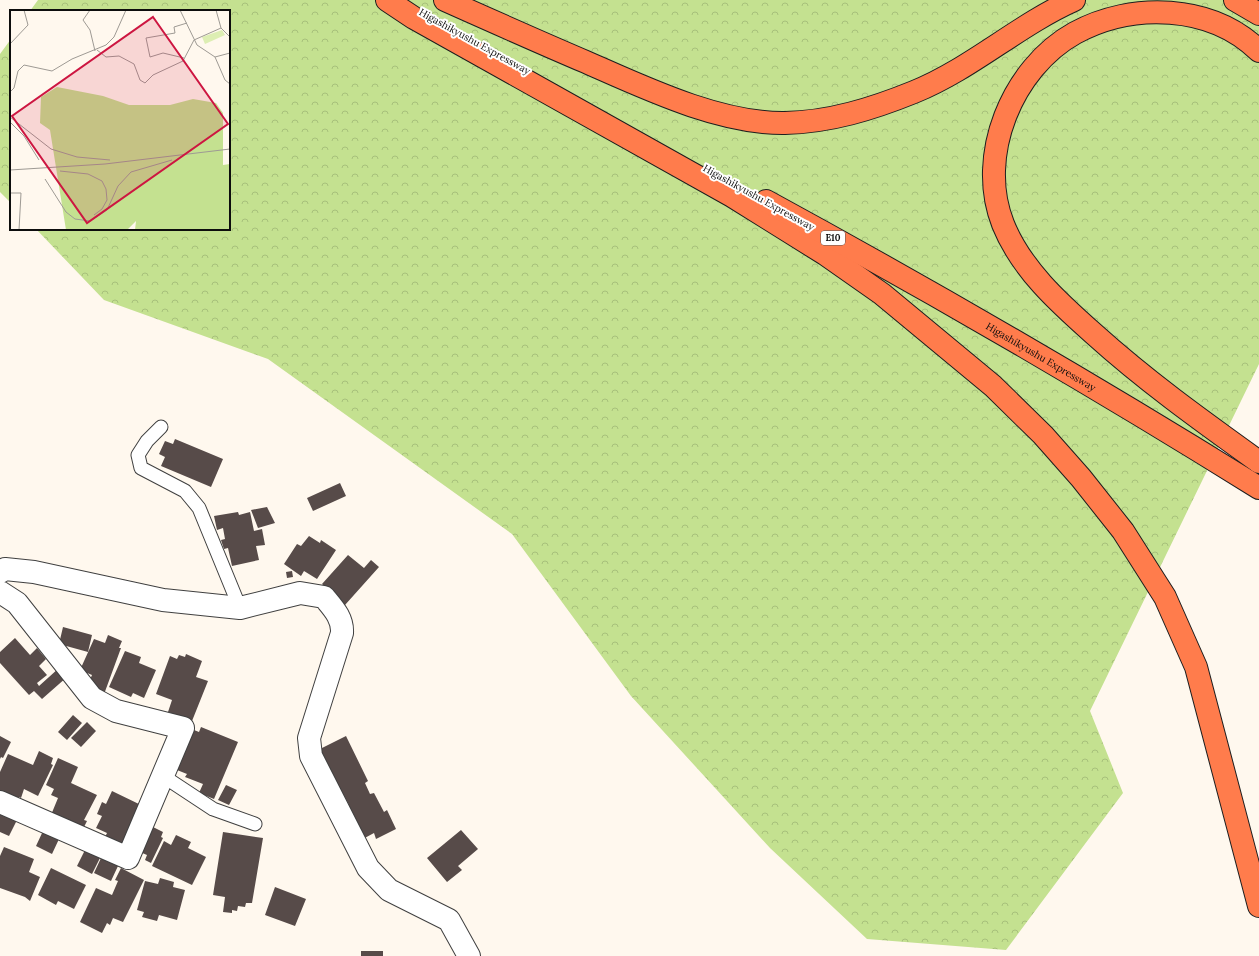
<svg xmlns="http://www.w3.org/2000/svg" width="1259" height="956" viewBox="0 0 1259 956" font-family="Lora,serif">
	<defs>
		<pattern id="forest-crowns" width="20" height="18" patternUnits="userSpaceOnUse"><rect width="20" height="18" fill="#c4e190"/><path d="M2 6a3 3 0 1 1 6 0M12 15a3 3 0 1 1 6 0" fill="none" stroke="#a7c07b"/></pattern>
	</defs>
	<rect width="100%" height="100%" fill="#fff8ee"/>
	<path fill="url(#forest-crowns)" d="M 38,0 L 1259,0 L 1259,364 L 1090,711 L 1123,793 L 1006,950 L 867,939 L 770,848 L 631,696 L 512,534 L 268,359 L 104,300 L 36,229 L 229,229 L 229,11 L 30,11 Z
		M 11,39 L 11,203 L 0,192 L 0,54 Z"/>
	<path fill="#574b49" d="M 175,439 L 223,459 L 211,487 L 161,466 L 165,457 L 159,454 L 165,441 L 173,444 Z
		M 340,483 L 346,496 L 313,511 L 307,498 Z
		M 267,507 L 275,523 L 258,528 L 251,510 Z
		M 238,512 L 239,515 L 250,512 L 254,531 L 262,529 L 265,545 L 256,546 L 259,560 L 232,566 L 228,548 L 224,549 L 221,540 L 225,539 L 223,528 L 217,530 L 214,516 Z
		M 309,536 L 320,543 L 321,540 L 336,550 L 317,579 L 304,571 L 301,576 L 284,564 L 297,544 L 301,546 Z
		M 348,555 L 364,568 L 371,560 L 379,567 L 345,605 L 322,584 Z
		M 292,571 L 293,577 L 287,578 L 286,572 Z
		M 63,627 L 92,635 L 88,652 L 59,644 Z
		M 108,635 L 122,641 L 119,648 L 121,648 L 103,697 L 89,682 L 92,675 L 80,670 L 94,639 L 105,643 Z
		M 15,638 L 30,655 L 37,648 L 46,659 L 39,666 L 47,675 L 37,683 L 39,686 L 59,668 L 67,677 L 42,699 L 34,691 L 29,695 L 0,663 L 0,652 Z
		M 125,651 L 141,657 L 139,663 L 156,670 L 144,698 L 133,693 L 131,697 L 109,687 Z
		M 186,654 L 202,661 L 196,677 L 208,681 L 192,721 L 168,712 L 172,700 L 156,694 L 170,656 L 177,659 L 179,655 L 185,657 Z
		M 73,715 L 82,723 L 67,740 L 58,732 Z
		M 87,722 L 96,731 L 81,747 L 71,738 Z
		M 201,727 L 238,742 L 214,799 L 199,793 L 203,784 L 185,777 L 187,774 L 177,770 L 194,730 L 199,732 Z
		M 0,736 L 11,742 L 3,758 L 1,757 L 0,759 Z
		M 346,736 L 368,781 L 365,783 L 370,794 L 374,793 L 384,812 L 387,810 L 396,829 L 376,839 L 374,833 L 361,840 L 345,807 L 349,805 L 341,790 L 338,792 L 318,750 Z
		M 39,751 L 53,758 L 51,764 L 53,765 L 38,796 L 24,789 L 21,798 L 19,797 L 17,800 L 0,792 L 0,772 L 8,754 L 33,765 Z
		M 58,758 L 78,767 L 71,783 L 97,795 L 84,820 L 87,821 L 83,829 L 51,815 L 58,798 L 51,795 L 54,789 L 46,785 Z
		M 226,785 L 237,790 L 229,805 L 218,800 Z
		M 112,791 L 143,806 L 121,847 L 104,839 L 107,833 L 96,828 L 102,816 L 97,814 L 102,802 L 106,804 Z
		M 0,812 L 17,820 L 9,836 L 0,832 Z
		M 153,827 L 163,832 L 161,837 L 163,838 L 151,863 L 145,860 L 147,855 L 140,852 Z
		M 461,830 L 478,849 L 458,866 L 462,870 L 447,882 L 427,858 Z
		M 43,831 L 59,839 L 52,854 L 36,846 Z
		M 223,832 L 263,838 L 252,903 L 246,903 L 245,907 L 238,906 L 237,911 L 232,910 L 232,913 L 223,912 L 225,897 L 213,895 Z
		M 176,835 L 191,842 L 188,848 L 206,857 L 192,885 L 152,866 L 164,841 L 171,845 Z
		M 4,847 L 34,859 L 29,872 L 40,877 L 30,901 L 25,897 L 0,888 L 0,856 Z
		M 85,850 L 100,858 L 92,874 L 77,866 Z
		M 101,858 L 118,866 L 111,881 L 94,873 Z
		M 51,868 L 86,885 L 74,909 L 58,901 L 56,905 L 38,895 Z
		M 121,868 L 144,880 L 123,922 L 113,918 L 110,925 L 107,923 L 102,933 L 80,922 L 96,888 L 112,895 L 118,881 L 115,880 Z
		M 160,878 L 174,882 L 173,887 L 185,890 L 177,920 L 159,915 L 157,921 L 142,917 L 144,912 L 137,910 L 145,881 L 158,884 Z
		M 275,887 L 306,899 L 295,926 L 265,915 Z
		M 361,951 L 383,951 L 383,956 L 361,956 Z"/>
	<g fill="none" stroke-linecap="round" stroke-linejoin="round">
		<defs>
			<path id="service" d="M 161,427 L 147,441 L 138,455 L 141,468 L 185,491 L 199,508 L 240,608
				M 163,776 L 213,809 L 255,824"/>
			<path id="minor" d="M 0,572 L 5,569 L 34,572 L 163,600 L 240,608 L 300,593 L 324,597 C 333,608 343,618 342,633 L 309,738 L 311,756 L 368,868 L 389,890 L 449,920 L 469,956
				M 0,592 L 17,603 L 92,698 L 116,711 L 183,728 L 128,858 L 0,802"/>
			<g id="motorway">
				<path d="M 387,0 L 414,18 L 732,196 L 825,254 L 882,294 L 993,386 L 1043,435 L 1081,478 L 1123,531 L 1165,597 L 1196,667 L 1259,906"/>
				<path d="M 445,0 C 492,21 539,42 586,62 C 645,88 720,124 785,123 C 830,122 872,109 914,92 C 971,69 1018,25 1074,0"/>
				<path d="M 1235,0 L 1259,14"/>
				<path d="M 1259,51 C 1211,4 1132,2 1075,33 C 1012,68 976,156 1003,224 C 1021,269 1059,303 1094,334 C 1146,381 1202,421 1259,462"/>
				<path id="s1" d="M 766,201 C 933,292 1097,387 1259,488"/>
			</g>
		</defs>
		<use href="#service" stroke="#404040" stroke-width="15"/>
		<use href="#minor" stroke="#404040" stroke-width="24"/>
		<use href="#motorway" stroke="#1e1e1e" stroke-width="24"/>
		<use href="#service" stroke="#fff" stroke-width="13"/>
		<use href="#minor" stroke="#fff" stroke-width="22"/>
		<use href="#motorway" stroke="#ff7c4c" stroke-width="22"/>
	</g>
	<g text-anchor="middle" stroke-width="4" stroke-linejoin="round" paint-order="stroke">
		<rect fill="#fff" stroke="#565656" stroke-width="1" x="821" y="231" width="24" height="14" rx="3"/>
		<g font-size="9" font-weight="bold" fill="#0d0d0d">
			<text x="833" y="241">E10</text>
		</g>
		<g font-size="10" fill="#0d0d0d" stroke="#fff">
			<text transform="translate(475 41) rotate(29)" y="4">Higashikyushu Expressway</text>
			<text transform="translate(759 197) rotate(29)" y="4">Higashikyushu Expressway</text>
			<text dy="4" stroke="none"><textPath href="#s1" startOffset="316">Higashikyushu Expressway</textPath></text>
		</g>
	</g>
	<g transform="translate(10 10)">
		<rect width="220" height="220" fill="#fff8ee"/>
		<path d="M 47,77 L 93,86 L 119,95 L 160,95 L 183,89 L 206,93 L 213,103 L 213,155 L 220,154 L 220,220 L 125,220 L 126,211 L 117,220 L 56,220 L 40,120 L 30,113 L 31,87 Z" fill="#c4e190"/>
		<path d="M 212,20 L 215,25 L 195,34 L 192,27 Z" fill="#ddeeb3"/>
		<path fill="none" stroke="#9e9a94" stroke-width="1" d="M 80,0 L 73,10 L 80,20 L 85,41M 170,0 L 187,35 L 205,47 L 220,43M 206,0 L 211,18 L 220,27M 0,34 L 18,15 L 14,0M 87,40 L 96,47 L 109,46 L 124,54 L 130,70 L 135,73 L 143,65 L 173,51 L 184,30 L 211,18M 205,47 L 215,70 L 220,74M 174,48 L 153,43 L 140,47 L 136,28 L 165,23 L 164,17 L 177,13M 0,82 L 4,78 L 8,61 L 14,55 L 42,61 L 62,49 L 96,35 L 104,27 L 116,0M 0,107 L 41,139 L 67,147 L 100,150M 0,112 L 14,126 L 29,150M 0,160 L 95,154 L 220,139M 50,161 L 78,164 L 92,171 L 96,179 L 97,190 L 92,199 L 84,205M 35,169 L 56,202 L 65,209 L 80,211 L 97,200 L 108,176 L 121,162 L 162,150M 0,183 L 11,183 L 9,220"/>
		<path fill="#cd1641" fill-opacity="0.15" stroke="#cd1641" stroke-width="2" d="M 143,7 L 218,114 L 77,213 L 2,106 Z"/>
		<rect width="220" height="220" fill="none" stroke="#0d0d0d" stroke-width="2"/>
	</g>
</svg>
